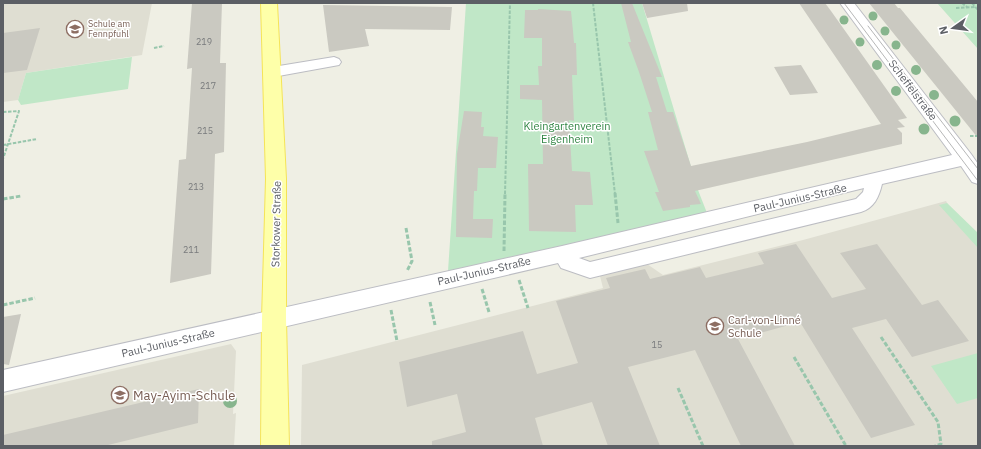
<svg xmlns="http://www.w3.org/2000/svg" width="981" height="449" viewBox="0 0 981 449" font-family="'IBM Plex Sans',sans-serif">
	<rect width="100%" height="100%" fill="#efefe4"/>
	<path fill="#dfded2" d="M 3,3 L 152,3 L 142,55 L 26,73 L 18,100 L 3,102 Z
		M 946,201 L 951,210 L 978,236 L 978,446 L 301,446 L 302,365 L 603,288 L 600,276 L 647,264 L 663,275 L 803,240 Z
		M 231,344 L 236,351 L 233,414 L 236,413 L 234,446 L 3,446 L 3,396 Z"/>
	<path fill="#c0e7c7" d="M 466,3 L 642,3 L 698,190 L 707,213 L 448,271 Z
		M 937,3 L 978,3 L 978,49 Z
		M 132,57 L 128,89 L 21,105 L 18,100 L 26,73 Z
		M 947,203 L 978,233 L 978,248 L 939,205 Z
		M 978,353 L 978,398 L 957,404 L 931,366 Z"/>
	<path fill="#cac9c1" d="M 192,3 L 222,3 L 220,63 L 226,63 L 224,152 L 215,154 L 211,274 L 170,283 L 179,160 L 186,159 L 192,68 L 187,69 Z
		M 621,3 L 632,3 L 662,77 L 656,77 L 667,112 L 673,112 L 691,166 L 807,142 L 881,124 L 799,3 L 825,3 L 831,11 L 907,118 L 898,120 L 905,127 L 897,128 L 902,133 L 902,144 L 695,191 L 701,204 L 690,205 L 690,207 L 663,211 L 655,192 L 659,192 L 644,151 L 658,150 L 648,112 L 652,112 L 639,72 L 628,42 L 631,42 Z
		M 642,3 L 687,3 L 688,11 L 647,18 Z
		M 869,3 L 894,3 L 898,8 L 900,8 L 978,102 L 978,138 Z
		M 323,5 L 452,7 L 450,30 L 365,29 L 369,46 L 329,52 Z
		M 538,9 L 571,11 L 573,31 L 574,43 L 576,43 L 577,75 L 572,75 L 574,121 L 569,120 L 572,171 L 590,172 L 593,205 L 575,205 L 576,232 L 529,231 L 528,164 L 543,164 L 542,100 L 520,99 L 520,85 L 539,85 L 538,66 L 542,66 L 542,38 L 524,38 L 525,10 L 538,10 Z
		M 40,28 L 27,70 L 3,73 L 3,33 Z
		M 801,65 L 809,78 L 818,93 L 790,95 L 774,67 Z
		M 464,111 L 482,112 L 481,127 L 484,127 L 483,136 L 498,137 L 496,168 L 478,168 L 477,191 L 474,191 L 473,219 L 493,219 L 492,238 L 456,237 L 457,154 Z
		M 796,244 L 832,298 L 866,289 L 840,253 L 877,244 L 922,305 L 938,300 L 969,341 L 912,357 L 886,319 L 852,328 L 915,425 L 871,438 L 800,322 L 738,339 L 795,446 L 741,446 L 695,350 L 628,367 L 660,446 L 608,446 L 592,402 L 535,418 L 543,446 L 432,446 L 432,441 L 466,432 L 457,394 L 407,407 L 399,362 L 523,331 L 537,374 L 578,363 L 556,301 L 610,288 L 606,278 L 645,269 L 650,279 L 700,267 L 706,278 L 764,264 L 758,253 Z
		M 21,314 L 9,365 L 3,364 L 3,317 Z
		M 199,389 L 198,423 L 104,446 L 3,446 L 3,435 Z"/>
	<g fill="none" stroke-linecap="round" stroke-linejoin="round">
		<defs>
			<path id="minor" d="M 840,3 L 854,3 L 971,154 L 978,164 L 978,184 L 972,182 L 961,166 L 882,184 C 879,197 874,208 861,212 L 590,278 L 561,268 L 558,263 L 3,392 L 3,370 L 562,246 L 952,155 ZM 864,188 L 863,192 L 856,199 L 590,262 L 579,258 Z
				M 334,57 L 339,59 L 341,62 L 339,65 L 273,77 L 268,76 L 266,72 L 268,68 L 273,67 Z"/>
			<path id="major" d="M 261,3 L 277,3 L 286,179 L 286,319 L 289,446 L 261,446 L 262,319 L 266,179 Z"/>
		</defs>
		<use href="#minor" stroke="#bcbdc3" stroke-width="2"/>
		<use href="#major" stroke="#f5e457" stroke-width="2"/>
		<path stroke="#98c6ac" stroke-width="2" stroke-dasharray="3.5 1.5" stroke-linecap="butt" d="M 593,3 L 615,194
			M 962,3 L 967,7
			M 972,3 L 978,10
			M 956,8 L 976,7
			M 154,48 L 164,46
			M 3,112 L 19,111 L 3,159
			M 970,136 L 978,136
			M 3,145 L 37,139
			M 505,194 L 510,3"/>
		<path stroke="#98c6ac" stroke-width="3" stroke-dasharray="4.5 2" stroke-linecap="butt" d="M 615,193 L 618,223
			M 3,199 L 21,196
			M 406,228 L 412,261 L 407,271
			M 504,251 L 505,193
			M 519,280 L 528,308
			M 482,289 L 489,312
			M 430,302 L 435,325
			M 3,305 L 35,298
			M 391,310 L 397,341
			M 881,337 L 938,422 L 941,444 L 935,446
			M 794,357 L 846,446
			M 678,388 L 703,446"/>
		<use href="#minor" fill="#fff" fill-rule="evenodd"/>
		<use href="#major" fill="#feffa9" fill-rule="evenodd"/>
		<path stroke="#b7b8b8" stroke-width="1" d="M 844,3 L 978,181
			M 868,26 L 978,169"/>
	</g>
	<g fill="#87b58d">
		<circle cx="873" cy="16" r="4.5"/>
		<circle cx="844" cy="20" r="4.5"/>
		<circle cx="885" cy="31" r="4.5"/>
		<circle cx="860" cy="42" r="4.5"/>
		<circle cx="896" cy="45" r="4.5"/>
		<circle cx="877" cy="65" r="5"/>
		<circle cx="916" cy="70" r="5"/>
		<circle cx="896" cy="91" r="5"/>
		<circle cx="934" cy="95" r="5"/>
		<circle cx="955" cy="121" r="5.5"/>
		<circle cx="924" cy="129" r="5.5"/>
		<circle cx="230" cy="401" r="7"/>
	</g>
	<defs>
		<symbol id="school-ring" viewBox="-11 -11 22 22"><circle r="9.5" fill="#fff" stroke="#8d6e63" stroke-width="1.5"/><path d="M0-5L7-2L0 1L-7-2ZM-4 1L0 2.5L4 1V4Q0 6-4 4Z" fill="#8d6e63"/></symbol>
	</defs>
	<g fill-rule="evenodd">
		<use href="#school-ring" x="65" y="19" width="20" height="20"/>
		<use href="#school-ring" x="705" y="316" width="20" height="20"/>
		<use href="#school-ring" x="110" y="385" width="20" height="20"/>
	</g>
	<g text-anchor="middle" stroke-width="3" stroke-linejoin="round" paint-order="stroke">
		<g font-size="9" fill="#785e54" stroke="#fff" text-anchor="start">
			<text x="88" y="27">Schule am<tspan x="88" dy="10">Fennpfuhl</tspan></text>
		</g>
		<g font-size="9" fill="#787a7c">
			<text x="204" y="45">219</text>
			<text x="208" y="89">217</text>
			<text x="205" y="134">215</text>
			<text x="196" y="190">213</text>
			<text x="191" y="253">211</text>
			<text x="657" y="348">15</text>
		</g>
		<g font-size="11" fill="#5c5f65" stroke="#fff">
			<text transform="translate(913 90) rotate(53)" y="4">Scheffelstraße</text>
			<text transform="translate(800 198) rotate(-13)" y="4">Paul-Junius-Straße</text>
			<text transform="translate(276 224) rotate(-89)" y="4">Storkower Straße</text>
			<text transform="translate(484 271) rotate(-13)" y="4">Paul-Junius-Straße</text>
			<text transform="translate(168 343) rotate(-13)" y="4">Paul-Junius-Straße</text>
		</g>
		<g font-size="11" fill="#328645" stroke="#fff">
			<text x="567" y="130">Kleingartenverein<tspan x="567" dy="13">Eigenheim</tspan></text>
		</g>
		<g font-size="11" fill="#785e54" stroke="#fff" text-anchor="start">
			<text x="728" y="324">Carl-von-Linné<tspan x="728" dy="13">Schule</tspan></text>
		</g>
		<g font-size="13" fill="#785e54" stroke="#fff" text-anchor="start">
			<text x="133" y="400">May-Ayim-Schule</text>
		</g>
	</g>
	<rect width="981" height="449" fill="none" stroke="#5c5f65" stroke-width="8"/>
	<g transform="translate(953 28) rotate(256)" stroke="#ffffff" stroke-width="3" paint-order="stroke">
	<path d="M0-3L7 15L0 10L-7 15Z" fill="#5c5f65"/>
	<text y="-6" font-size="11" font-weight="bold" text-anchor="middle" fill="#5c5f65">N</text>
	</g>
</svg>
